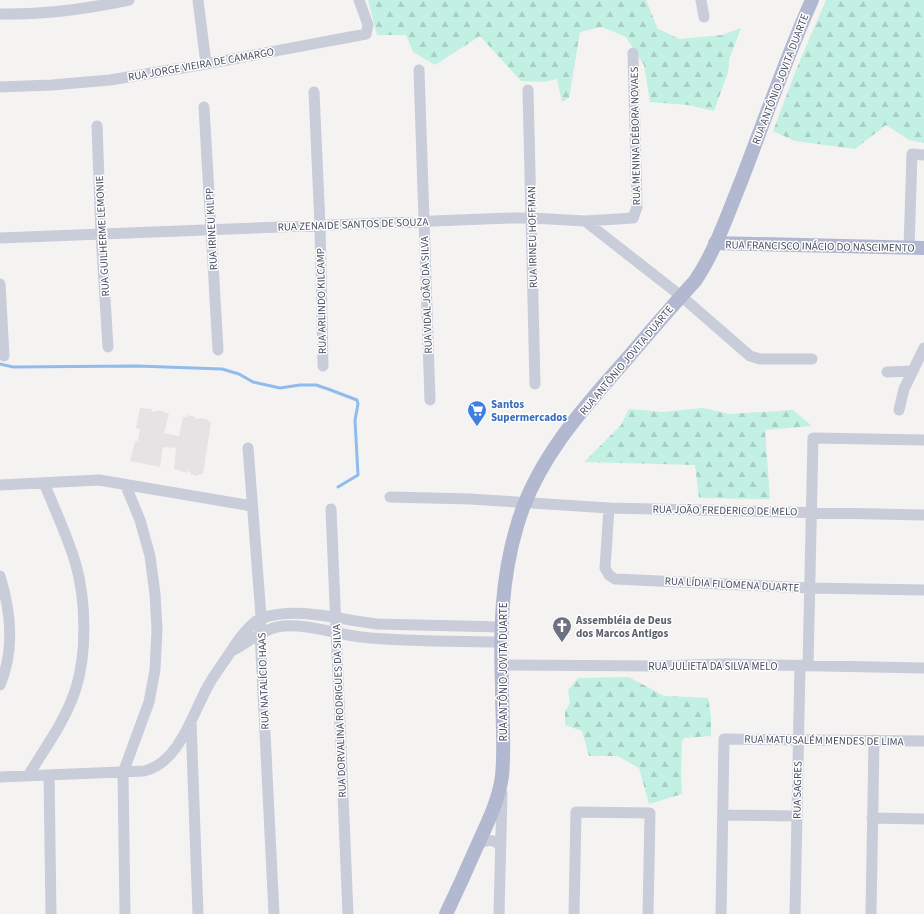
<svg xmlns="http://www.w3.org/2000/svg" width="924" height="914" viewBox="0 0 924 914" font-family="'Source Sans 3',sans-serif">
	<defs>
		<pattern id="forest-firs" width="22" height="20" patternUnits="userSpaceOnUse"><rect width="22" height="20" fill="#c2f0e2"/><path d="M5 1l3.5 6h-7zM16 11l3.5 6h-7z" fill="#a8cfc4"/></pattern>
	</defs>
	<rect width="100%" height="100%" fill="#f4f3f2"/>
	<path fill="#e5e3e4" d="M 140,408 L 152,409 L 152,411 L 156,412 L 157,410 L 165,412 L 165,413 L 169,414 L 164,433 L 179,436 L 183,417 L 187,417 L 186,415 L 195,417 L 195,419 L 199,419 L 199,418 L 207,419 L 208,421 L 211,422 L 203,474 L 199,474 L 198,476 L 190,474 L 191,472 L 187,471 L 187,473 L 174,469 L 176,448 L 163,447 L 160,467 L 130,461 L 135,441 L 138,441 L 140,429 L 136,428 Z"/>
	<path fill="url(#forest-firs)" d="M 368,0 L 646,0 L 658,29 L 680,39 L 722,35 L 741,28 L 729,60 L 728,72 L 714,111 L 688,105 L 650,102 L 644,65 L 626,37 L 602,27 L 580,32 L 569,98 L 562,102 L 557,79 L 544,82 L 521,81 L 480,36 L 435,65 L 413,52 L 406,35 L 377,35 Z
		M 826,0 L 924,0 L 924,143 L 909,140 L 886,125 L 855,149 L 795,141 L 773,131 L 796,70 Z
		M 703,408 L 730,414 L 793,410 L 812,426 L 765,430 L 770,499 L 699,498 L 695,465 L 584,462 L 621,425 L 629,409 L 663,412 Z
		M 629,677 L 664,696 L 708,698 L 711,717 L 711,736 L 684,738 L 682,742 L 681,774 L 682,794 L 649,804 L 639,768 L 618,756 L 589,756 L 582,731 L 565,725 L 565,711 L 570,703 L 568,690 L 578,678 Z"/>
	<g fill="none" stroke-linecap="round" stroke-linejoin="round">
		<path stroke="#8fbced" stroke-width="3" d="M 0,364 L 13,367 L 137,366 L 222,369 L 239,374 L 253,382 L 280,388 L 300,385 L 316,385 L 328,389 L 357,400 L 358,404 L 355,420 L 358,475 L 338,487"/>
		<path stroke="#c9ccd9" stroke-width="11" d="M 198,0 L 206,64
			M 701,0 L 704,17
			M 0,14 C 44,15 86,9 129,0
			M 419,70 L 430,400
			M 0,87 L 52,85 L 110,80 L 206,64 L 366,34 L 368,25 L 359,0
			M 528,90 L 535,384
			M 314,92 L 320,225 L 323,366
			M 204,107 L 218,350
			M 97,126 L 101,234 L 108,347
			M 585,221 L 681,296 L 750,356 L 760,359 L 812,359
			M 0,238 L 511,218 L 532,218 L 585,221 L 633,218 L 637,207 L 633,53
			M 909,248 L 912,154 L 924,155
			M 0,284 L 4,356
			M 887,372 L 913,371
			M 899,410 L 904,389 L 924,348
			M 248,448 L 261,616 L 260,632 L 274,914
			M 0,485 L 99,480 L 252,506
			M 390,497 L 470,499 L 609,508 L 924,515
			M 609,508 L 605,568 L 609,575 L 615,579 L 810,588 L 924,590
			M 331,509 L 348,914
			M 0,576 C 11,612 15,650 0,685
			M 234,650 C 247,643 262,630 277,627 C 305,622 334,634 361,637 C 408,642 455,641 502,642
			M 501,665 L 658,666 L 724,664 L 924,668
			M 808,666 L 813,438 L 924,440
			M 191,721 L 198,914
			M 49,775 L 51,914
			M 28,776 C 45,748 66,720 76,688 C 87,653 86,601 76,565 C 68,537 55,510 44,483
			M 0,777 L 144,771 C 179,763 192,715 208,686 C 215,673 225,661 233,648 C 239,639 251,622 262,618 C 300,606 339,620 377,624 L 501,627
			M 723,815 L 797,816
			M 872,818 L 924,819
			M 478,844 C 487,840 493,838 501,846
			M 125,914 L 123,773 L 149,702 L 155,670 L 157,629 L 155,594 L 150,556 L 140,520 L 125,484
			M 499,914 L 502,793
			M 574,914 L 576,812 L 650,813 L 648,914
			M 721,914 L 724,739 L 924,741
			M 795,914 L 800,665
			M 871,914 L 874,740"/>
		<path stroke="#b2b8d0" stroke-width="14" d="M 715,243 L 924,248
			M 446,914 C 457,891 467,869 477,846 C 487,824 499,800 502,776 C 505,747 502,717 502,687 C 500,632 501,579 517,526 C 535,462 582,409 625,361 C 648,334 671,307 695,281 C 716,250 728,213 742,179 C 765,119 786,58 812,0"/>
	</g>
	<defs>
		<symbol id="supermarket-pin" viewBox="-11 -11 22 30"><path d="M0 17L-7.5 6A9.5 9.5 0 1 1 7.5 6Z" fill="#3f7fe0" stroke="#fff"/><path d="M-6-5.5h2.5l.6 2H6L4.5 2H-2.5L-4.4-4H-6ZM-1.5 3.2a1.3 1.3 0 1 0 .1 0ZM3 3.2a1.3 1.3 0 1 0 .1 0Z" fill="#fff"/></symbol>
		<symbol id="church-pin" viewBox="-11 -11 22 30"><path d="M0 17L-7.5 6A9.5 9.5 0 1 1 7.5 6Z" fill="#6b7280" stroke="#fff"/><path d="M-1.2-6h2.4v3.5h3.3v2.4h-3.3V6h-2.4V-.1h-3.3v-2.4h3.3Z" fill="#fff"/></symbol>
	</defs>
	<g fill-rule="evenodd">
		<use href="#supermarket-pin" x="466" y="399" width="22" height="30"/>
		<use href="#church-pin" x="551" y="615" width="22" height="30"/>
	</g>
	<g text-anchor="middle" stroke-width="3" stroke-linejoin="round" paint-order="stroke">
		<g font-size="11" fill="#494e60" stroke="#fff">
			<text transform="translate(201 64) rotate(-10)" y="4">RUA JORGE VIEIRA DE CAMARGO</text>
			<text transform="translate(780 79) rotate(-69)" y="4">RUA ANTÔNIO JOVITA DUARTE</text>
			<text transform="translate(635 136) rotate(-91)" y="4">RUA MENINA DÉBORA NOVAES</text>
			<text transform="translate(353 224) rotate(-2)" y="4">RUA ZENAIDE SANTOS DE SOUZA</text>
			<text transform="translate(211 229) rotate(-93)" y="4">RUA IRINEU KILPP</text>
			<text transform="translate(102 236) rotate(-93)" y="4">RUA GUILHERME LEMONIE</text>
			<text transform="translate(532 237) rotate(-91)" y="4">RUA IRINEU HOFFMAN</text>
			<text transform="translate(820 246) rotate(1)" y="4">RUA FRANCISCO INÁCIO DO NASCIMENTO</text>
			<text transform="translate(426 295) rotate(-92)" y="4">RUA VIDAL JOÃO DA SILVA</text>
			<text transform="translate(321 301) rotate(-91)" y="4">RUA ARLINDO KILCAMP</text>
			<text transform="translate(626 360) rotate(-50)" y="4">RUA ANTÔNIO JOVITA DUARTE</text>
			<text transform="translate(725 510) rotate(1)" y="4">RUA JOÃO FREDERICO DE MELO</text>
			<text transform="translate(732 584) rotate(3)" y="4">RUA LÍDIA FILOMENA DUARTE</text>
			<text x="713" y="670">RUA JULIETA DA SILVA MELO</text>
			<text transform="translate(503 672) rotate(-90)" y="4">RUA ANTÔNIO JOVITA DUARTE</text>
			<text transform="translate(263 681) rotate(-92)" y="4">RUA NATALÍCIO HAAS</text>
			<text transform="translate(339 711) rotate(-92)" y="4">RUA DORVALINA RODRIGUES DA SILVA</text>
			<text transform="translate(824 740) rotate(1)" y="4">RUA MATUSALÉM MENDES DE LIMA</text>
			<text transform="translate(797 790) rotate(-89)" y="4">RUA SAGRES</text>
		</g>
		<g font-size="11" font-weight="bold" fill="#366cbe" stroke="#fff" text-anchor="start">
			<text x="491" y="408">Santos<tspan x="491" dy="13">Supermercados</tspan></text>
		</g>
		<g font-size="11" font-weight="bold" fill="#5b616d" stroke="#fff" text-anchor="start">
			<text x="576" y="624">Assembléia de Deus<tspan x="576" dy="13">dos Marcos Antigos</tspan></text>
		</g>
	</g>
</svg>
